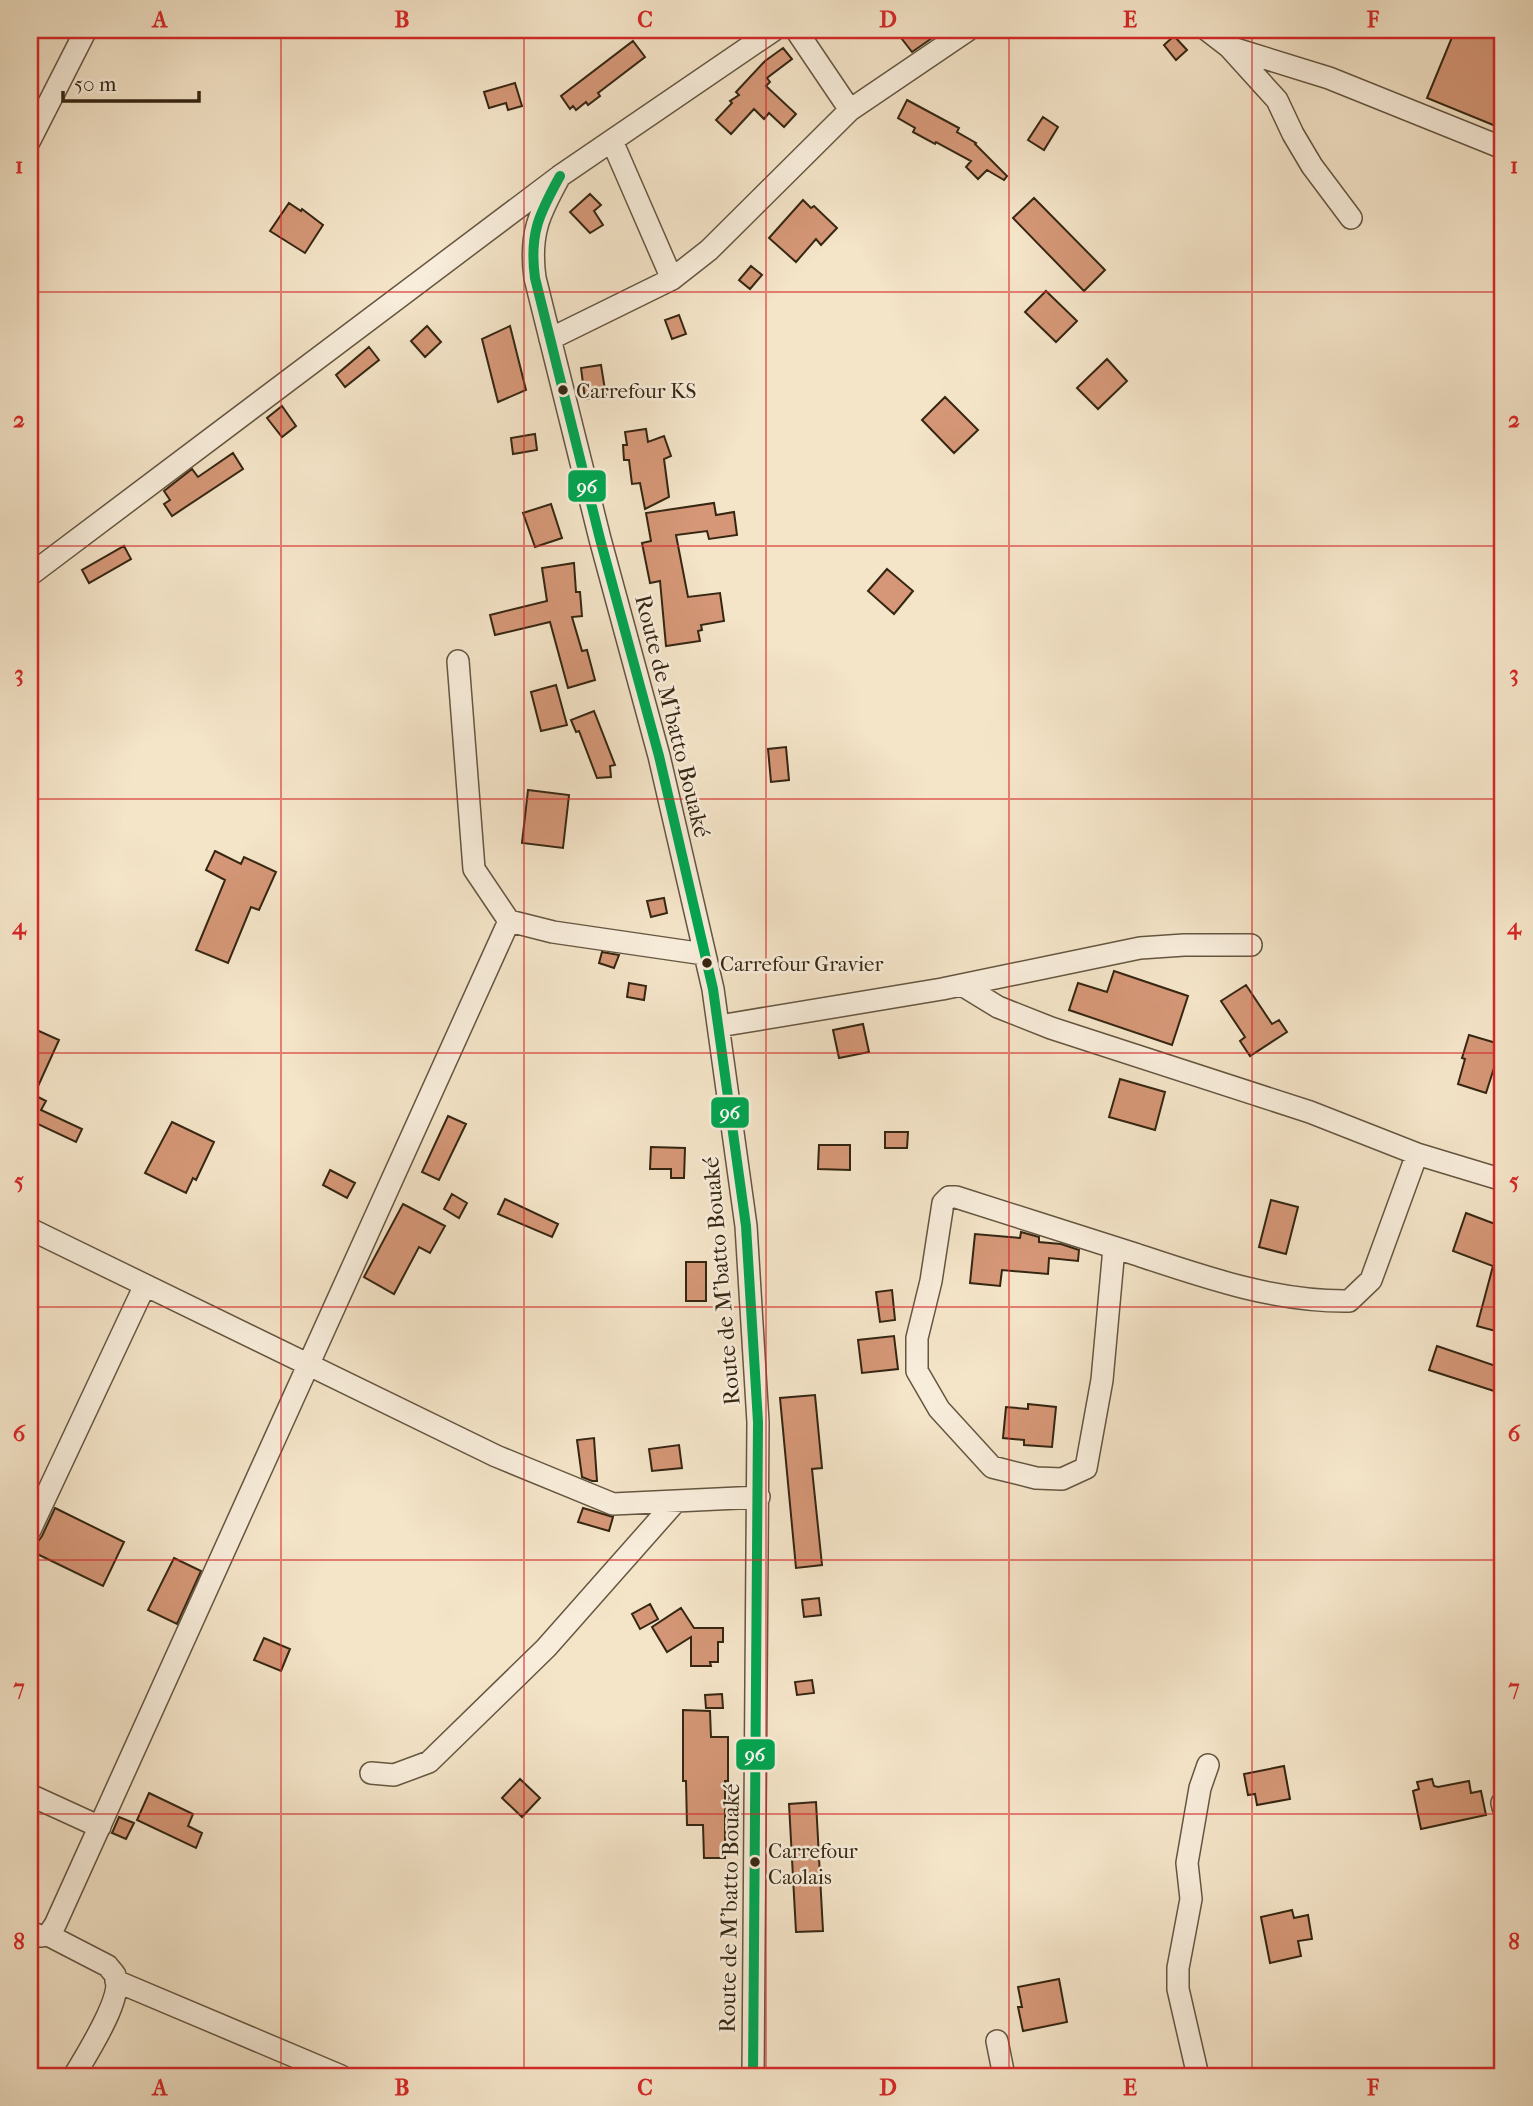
<svg xmlns="http://www.w3.org/2000/svg" width="1533" height="2106" viewBox="0 0 1533 2106" font-family="'IM FELL French Canon',serif">
	<rect width="100%" height="100%" fill="#f4e4c8"/>
	<filter id="stains"><feTurbulence type="fractalNoise" baseFrequency=".00286" numOctaves="4"/><feColorMatrix values="0 0 0 0 .2 0 0 0 0 .09 0 0 0 0 .02 0 0 0 .5 -.17"/></filter>
	<radialGradient id="worn" r=".72"><stop offset=".6" stop-color="#630" stop-opacity="0"/><stop offset="1" stop-color="#630" stop-opacity=".3"/></radialGradient>
	<path fill="#d59777" stroke="#352612" stroke-width="2" d="M 895,30 L 931,30 L 935,36 L 912,52 Z
		M 1455,30 L 1503,30 L 1503,129 L 1427,98 Z
		M 1174,36 L 1187,50 L 1176,60 L 1164,45 Z
		M 633,41 L 645,57 L 598,93 L 600,96 L 588,105 L 586,102 L 576,110 L 573,106 L 570,109 L 561,96 Z
		M 783,48 L 792,59 L 767,78 L 770,82 L 766,86 L 796,114 L 784,127 L 769,113 L 764,119 L 754,109 L 731,134 L 716,120 L 732,103 L 730,101 L 739,95 L 736,92 L 765,61 Z
		M 515,83 L 522,106 L 508,110 L 506,103 L 489,108 L 484,92 Z
		M 907,100 L 959,128 L 957,132 L 976,143 L 975,144 L 1007,176 L 1004,180 L 987,170 L 978,179 L 966,167 L 971,161 L 936,142 L 935,144 L 913,132 L 915,128 L 898,118 Z
		M 1043,117 L 1058,127 L 1044,150 L 1028,140 Z
		M 590,194 L 601,205 L 594,211 L 603,225 L 590,233 L 570,212 Z
		M 1034,198 L 1105,270 L 1084,291 L 1013,218 Z
		M 803,200 L 811,208 L 814,206 L 837,228 L 821,245 L 816,239 L 796,262 L 769,238 Z
		M 289,203 L 301,211 L 302,209 L 323,225 L 305,253 L 270,231 Z
		M 751,266 L 762,275 L 750,289 L 739,280 Z
		M 1046,291 L 1077,321 L 1056,342 L 1025,312 Z
		M 679,315 L 686,334 L 672,339 L 665,320 Z
		M 427,326 L 441,342 L 425,357 L 411,341 Z
		M 510,326 L 526,390 L 498,402 L 482,339 Z
		M 369,347 L 379,360 L 345,387 L 336,375 Z
		M 1107,359 L 1127,381 L 1098,409 L 1077,388 Z
		M 601,365 L 606,396 L 585,399 L 581,368 Z
		M 945,397 L 978,430 L 954,453 L 922,420 Z
		M 282,406 L 296,426 L 282,437 L 267,418 Z
		M 646,429 L 648,442 L 664,436 L 671,456 L 664,459 L 669,497 L 645,509 L 640,483 L 632,484 L 629,460 L 624,460 L 623,445 L 627,445 L 625,432 Z
		M 535,434 L 537,450 L 513,454 L 511,438 Z
		M 233,453 L 243,469 L 172,516 L 164,504 L 170,500 L 164,491 L 192,469 L 198,477 Z
		M 714,503 L 716,515 L 734,512 L 737,535 L 709,539 L 707,531 L 676,535 L 688,597 L 720,593 L 724,621 L 701,625 L 702,630 L 698,631 L 700,641 L 666,646 L 660,581 L 650,583 L 642,543 L 651,541 L 646,513 Z
		M 551,504 L 562,538 L 535,547 L 523,513 Z
		M 124,546 L 131,559 L 89,583 L 82,570 Z
		M 574,563 L 576,592 L 580,592 L 582,616 L 572,617 L 582,651 L 587,650 L 595,680 L 568,688 L 550,622 L 495,635 L 490,615 L 547,601 L 542,568 Z
		M 887,569 L 913,591 L 894,614 L 868,591 Z
		M 556,685 L 567,725 L 541,731 L 531,692 Z
		M 594,711 L 615,765 L 610,766 L 611,777 L 597,778 L 579,731 L 576,732 L 571,720 Z
		M 786,747 L 789,780 L 771,782 L 768,749 Z
		M 528,790 L 569,795 L 563,848 L 522,843 Z
		M 215,851 L 241,864 L 244,857 L 276,872 L 259,910 L 251,907 L 228,963 L 196,950 L 225,880 L 206,870 Z
		M 664,898 L 667,913 L 651,917 L 647,901 Z
		M 602,952 L 619,955 L 614,968 L 599,963 Z
		M 1114,971 L 1188,996 L 1172,1045 L 1069,1010 L 1078,983 L 1107,992 Z
		M 629,983 L 646,986 L 644,1000 L 627,997 Z
		M 1246,985 L 1272,1024 L 1279,1020 L 1287,1032 L 1250,1056 L 1240,1041 L 1245,1037 L 1221,1001 Z
		M 863,1024 L 869,1052 L 839,1058 L 833,1030 Z
		M 30,1027 L 59,1040 L 34,1095 L 46,1101 L 41,1110 L 82,1129 L 76,1142 L 36,1123 L 30,1137 Z
		M 1469,1035 L 1503,1045 L 1503,1071 L 1494,1068 L 1486,1093 L 1458,1084 L 1465,1059 L 1462,1058 Z
		M 1120,1079 L 1165,1092 L 1155,1130 L 1109,1117 Z
		M 448,1116 L 466,1124 L 439,1180 L 422,1172 Z
		M 172,1122 L 214,1142 L 196,1180 L 193,1178 L 186,1193 L 145,1173 Z
		M 885,1132 L 908,1132 L 907,1148 L 885,1148 Z
		M 819,1145 L 850,1145 L 850,1170 L 818,1169 Z
		M 651,1147 L 685,1148 L 684,1178 L 671,1178 L 671,1169 L 650,1169 Z
		M 330,1170 L 355,1183 L 347,1198 L 323,1185 Z
		M 452,1194 L 467,1203 L 459,1218 L 444,1209 Z
		M 505,1199 L 558,1224 L 552,1237 L 498,1214 Z
		M 1271,1200 L 1298,1207 L 1286,1254 L 1259,1247 Z
		M 403,1204 L 445,1226 L 430,1253 L 419,1247 L 394,1294 L 364,1277 Z
		M 1466,1213 L 1503,1227 L 1503,1333 L 1477,1326 L 1493,1266 L 1453,1251 Z
		M 1021,1232 L 1039,1237 L 1039,1242 L 1061,1244 L 1079,1250 L 1078,1261 L 1049,1258 L 1048,1274 L 1002,1270 L 1000,1286 L 970,1283 L 975,1234 L 1020,1238 Z
		M 686,1262 L 706,1262 L 706,1301 L 686,1301 Z
		M 892,1290 L 895,1320 L 880,1322 L 876,1292 Z
		M 894,1336 L 898,1369 L 862,1373 L 858,1340 Z
		M 1437,1346 L 1502,1368 L 1494,1391 L 1429,1370 Z
		M 815,1395 L 822,1468 L 812,1469 L 822,1565 L 796,1568 L 780,1398 Z
		M 1028,1404 L 1056,1407 L 1052,1447 L 1024,1445 L 1024,1440 L 1003,1438 L 1006,1407 L 1028,1409 Z
		M 594,1438 L 597,1481 L 592,1481 L 582,1477 L 577,1440 Z
		M 679,1445 L 682,1468 L 652,1471 L 649,1449 Z
		M 55,1508 L 124,1542 L 103,1586 L 31,1551 L 42,1536 Z
		M 583,1508 L 613,1517 L 609,1531 L 578,1522 Z
		M 174,1558 L 201,1571 L 177,1624 L 148,1610 Z
		M 819,1598 L 821,1615 L 804,1617 L 802,1600 Z
		M 650,1604 L 658,1619 L 640,1629 L 632,1614 Z
		M 681,1608 L 694,1628 L 723,1628 L 723,1642 L 718,1642 L 718,1662 L 710,1662 L 711,1666 L 691,1666 L 691,1637 L 667,1652 L 652,1627 Z
		M 264,1638 L 290,1649 L 281,1671 L 254,1660 Z
		M 812,1680 L 814,1693 L 797,1695 L 795,1682 Z
		M 722,1694 L 723,1708 L 706,1708 L 705,1695 Z
		M 683,1710 L 710,1711 L 711,1737 L 728,1737 L 728,1781 L 725,1781 L 725,1858 L 704,1858 L 703,1825 L 687,1825 L 686,1781 L 683,1781 Z
		M 1284,1766 L 1290,1799 L 1257,1805 L 1255,1794 L 1248,1795 L 1244,1774 Z
		M 520,1779 L 540,1798 L 522,1817 L 502,1798 Z
		M 1432,1779 L 1434,1786 L 1438,1787 L 1469,1781 L 1471,1793 L 1481,1791 L 1486,1815 L 1421,1829 L 1413,1791 L 1419,1789 L 1417,1782 Z
		M 149,1793 L 193,1814 L 188,1826 L 202,1833 L 196,1848 L 137,1820 Z
		M 816,1802 L 823,1931 L 796,1932 L 789,1804 Z
		M 119,1817 L 134,1823 L 126,1839 L 112,1833 Z
		M 1292,1910 L 1294,1918 L 1308,1915 L 1312,1939 L 1298,1941 L 1301,1956 L 1270,1963 L 1261,1917 Z
		M 1059,1979 L 1067,2022 L 1023,2031 L 1018,2007 L 1022,2007 L 1018,1987 Z"/>
	<g fill="none" stroke-linecap="round" stroke-linejoin="round">
		<defs>
			<path id="minor" d="M 796,30 L 850,110
				M 1207,30 L 1229,47 L 1277,100 L 1293,134 L 1312,166 L 1351,218
				M 1229,47 L 1329,78 L 1503,148
				M 30,140 L 86,30
				M 612,141 L 672,279
				M 560,176 C 539,214 529,234 535,278 L 600,539 L 659,756 L 713,989 L 746,1226 L 758,1422 L 753,2076
				M 550,339 L 672,279 L 709,250 L 850,110 L 968,30
				M 30,575 L 560,176 L 774,30
				M 458,661 L 474,869 L 509,921 L 553,932 L 704,954
				M 962,985 L 998,1007 L 1051,1028 L 1310,1112 L 1417,1154 L 1503,1180
				M 719,1026 L 942,989 L 1140,948 L 1184,945 L 1251,945
				M 30,1229 L 496,1456 L 613,1504 L 759,1497
				M 1114,1248 L 1102,1380 L 1086,1468 L 1062,1479 L 1036,1478 L 992,1467 L 939,1409 L 917,1371 L 917,1338 L 931,1281 L 943,1203 L 949,1197 L 956,1197 C 1016,1216 1075,1235 1135,1254 C 1204,1277 1275,1302 1349,1301 L 1371,1280 L 1417,1154
				M 30,1530 L 145,1285
				M 371,1773 L 394,1775 L 429,1762 L 546,1648 L 676,1501
				M 30,1795 L 100,1827
				M 1502,1803 L 1503,1807
				M 30,1932 L 40,1936 L 48,1935 L 55,1925 L 509,921
				M 48,1935 L 108,1966 C 109,1968 114,1973 115,1975 C 125,1996 85,2057 74,2076
				M 116,1981 L 341,2076
				M 997,2041 L 1004,2076
				M 1198,2076 L 1178,1989 L 1178,1968 L 1191,1899 L 1187,1863 L 1200,1788 L 1208,1765"/>
		</defs>
		<use href="#minor" stroke="#655640" stroke-width="24"/>
		<use href="#minor" stroke="#f8eddb" stroke-width="21"/>
		<defs>
			<path id="bus-1" d="M 560,176 C 539,214 529,234 535,278 L 600,539 L 659,756 L 713,989 L 746,1226 L 758,1422 L 753,2076"/>
		</defs>
		<use href="#bus-1" stroke="#f8eddb" stroke-width="16"/>
		<use href="#bus-1" stroke="#00a651" stroke-width="10"/>
	</g>
	<path fill="none" stroke="#d62828" stroke-width="2" stroke-opacity="0.55" d="M 281,30 L 281,2076M 524,30 L 524,2076M 766,30 L 766,2076M 1009,30 L 1009,2076M 1252,30 L 1252,2076M 30,292 L 1503,292M 30,546 L 1503,546M 30,799 L 1503,799M 30,1053 L 1503,1053M 30,1307 L 1503,1307M 30,1560 L 1503,1560M 30,1814 L 1503,1814"/>
	<g fill="#352612" stroke="#f8eddb" stroke-width="2.5">
		<circle cx="563" cy="390" r="6"/>
		<circle cx="707" cy="963" r="6"/>
		<circle cx="755" cy="1862" r="6"/>
	</g>
	<g text-anchor="middle" stroke-width="5" stroke-linejoin="round" paint-order="stroke">
		<g font-size="21" fill="#352612" stroke="#f8eddb" text-anchor="start">
			<text x="576" y="398">Carrefour KS</text>
			<text x="720" y="971">Carrefour Gravier</text>
			<text x="768" y="1858">Carrefour<tspan x="768" dy="26">Caolais</tspan></text>
		</g>
		<g font-size="23" fill="#352612" stroke="#f8eddb">
			<text transform="translate(673 716) rotate(76)" y="8">Route de M'batto Bouaké</text>
			<text transform="translate(721 1281) rotate(-95)" y="8">Route de M'batto Bouaké</text>
			<text transform="translate(729 1908) rotate(-89)" y="8">Route de M'batto Bouaké</text>
		</g>
	</g>
	<g stroke="#f8eddb" stroke-width="2.5">
		<rect x="567" y="469" width="40" height="34" rx="7" fill="#00a651"/>
		<rect x="710" y="1096" width="40" height="33" rx="7" fill="#00a651"/>
		<rect x="735" y="1738" width="41" height="33" rx="7" fill="#00a651"/>
	</g>
	<g font-size="19" text-anchor="middle" font-weight="bold" fill="#fff">
		<text x="587" y="493">96</text>
		<text x="730" y="1119">96</text>
		<text x="755" y="1761">96</text>
	</g>
	<rect width="1533" height="2106" fill="none" stroke="#f4e4c8" stroke-width="77"/>
	<path d="M63 91v10h136v-10" fill="none" stroke="#352612" stroke-width="3.5"/>
	<text x="74" y="91" font-size="21" fill="#352612" stroke="#f8eddb" stroke-width="5" paint-order="stroke">50 m</text>
	<rect x="38" y="38" width="1456" height="2030" fill="none" stroke="#d62828" stroke-width="2.5"/>
	<g font-size="23" text-anchor="middle" font-weight="bold" fill="#d62828">
		<text x="160" y="27">A</text>
		<text x="402" y="27">B</text>
		<text x="645" y="27">C</text>
		<text x="888" y="27">D</text>
		<text x="1130" y="27">E</text>
		<text x="1373" y="27">F</text>
		<text x="19" y="173">1</text>
		<text x="1514" y="173">1</text>
		<text x="19" y="427">2</text>
		<text x="1514" y="427">2</text>
		<text x="19" y="681">3</text>
		<text x="1514" y="681">3</text>
		<text x="19" y="934">4</text>
		<text x="1514" y="934">4</text>
		<text x="19" y="1188">5</text>
		<text x="1514" y="1188">5</text>
		<text x="19" y="1441">6</text>
		<text x="1514" y="1441">6</text>
		<text x="19" y="1695">7</text>
		<text x="1514" y="1695">7</text>
		<text x="19" y="1949">8</text>
		<text x="1514" y="1949">8</text>
		<text x="160" y="2095">A</text>
		<text x="402" y="2095">B</text>
		<text x="645" y="2095">C</text>
		<text x="888" y="2095">D</text>
		<text x="1130" y="2095">E</text>
		<text x="1373" y="2095">F</text>
	</g>
	<rect width="100%" height="100%" filter="url(#stains)"/>
	<rect width="100%" height="100%" fill="url(#worn)"/>
</svg>
